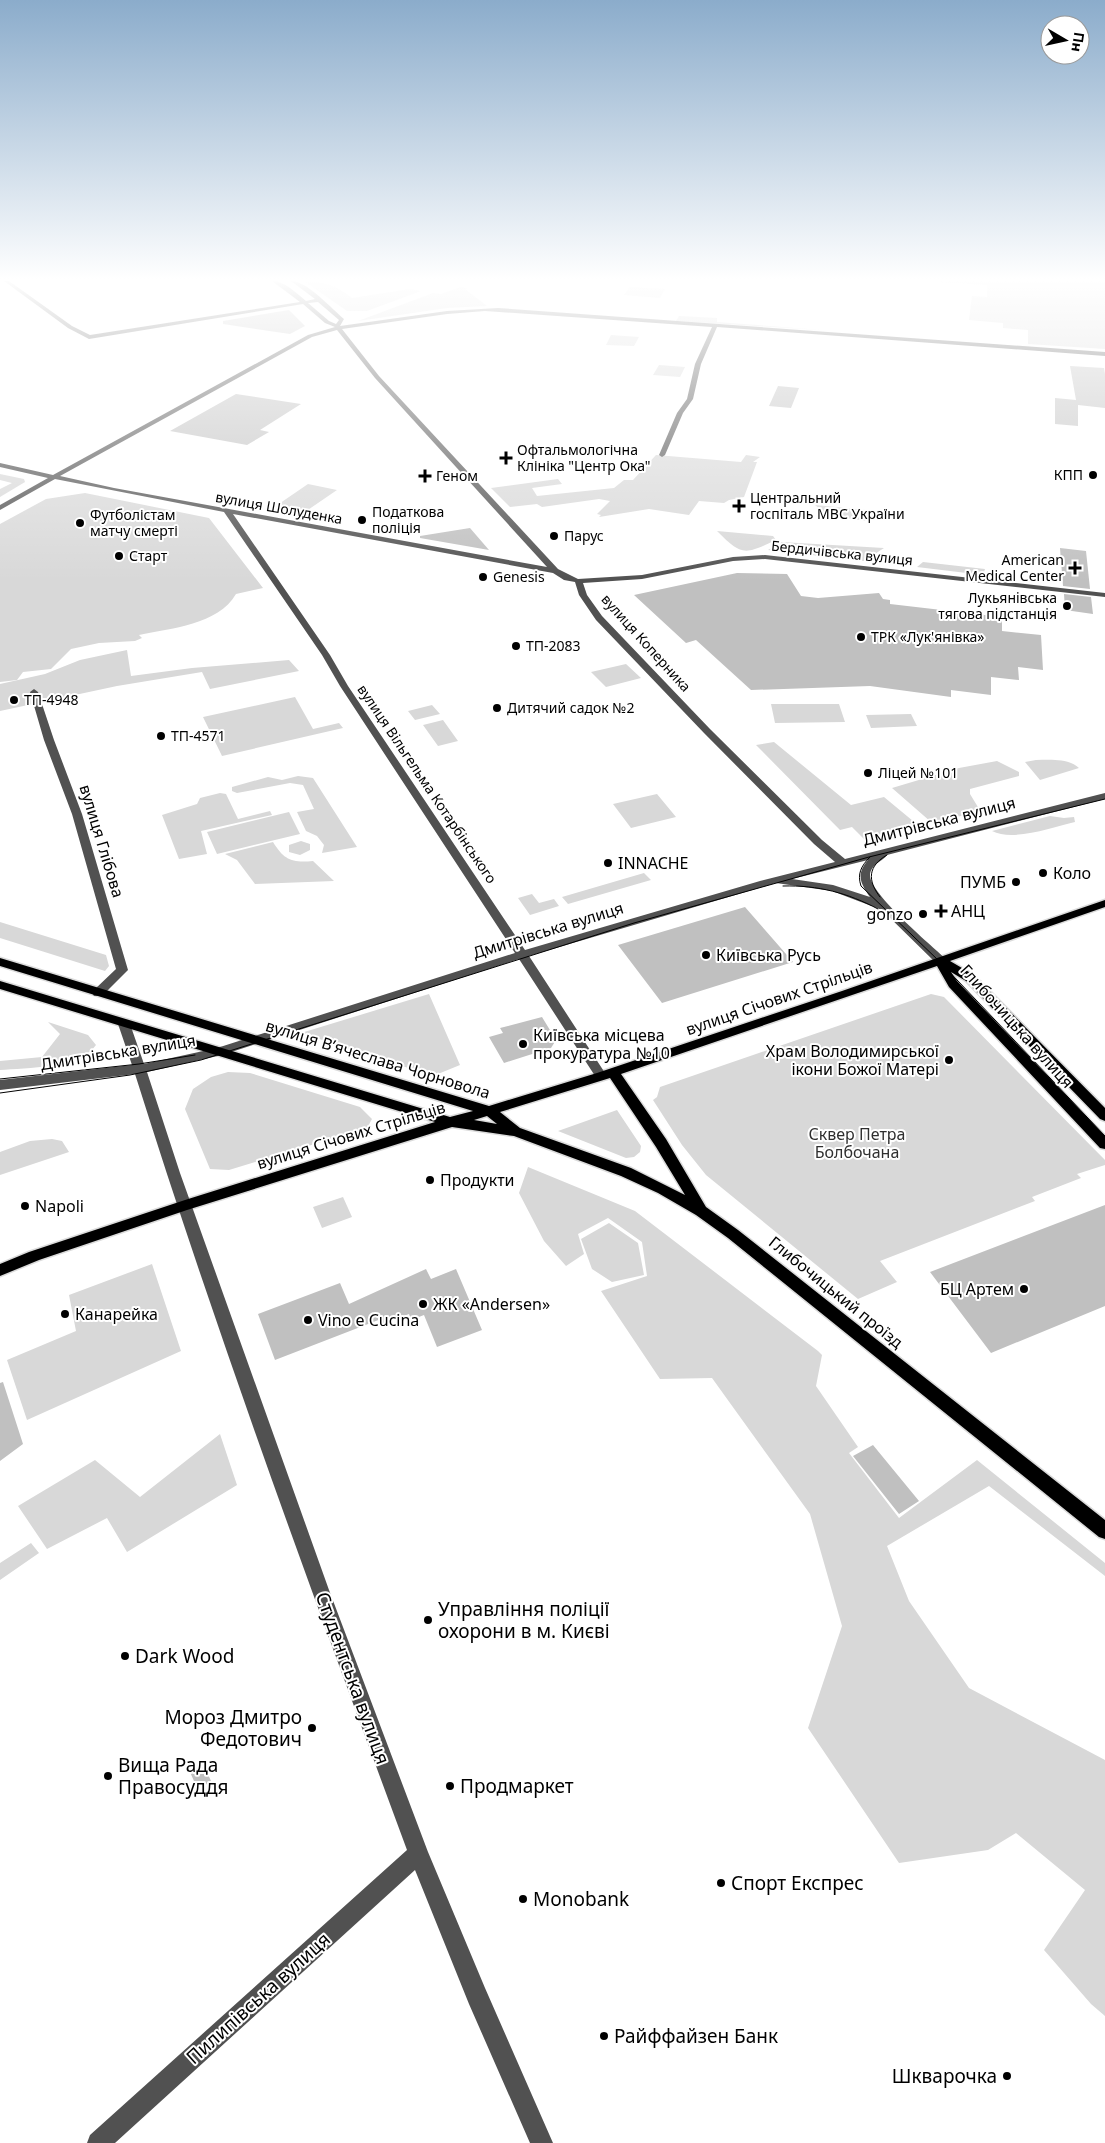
<svg xmlns="http://www.w3.org/2000/svg" width="1105" height="2143" viewBox="0 0 1105 2143" font-family="'Noto Sans',sans-serif">
	<rect width="100%" height="100%" fill="#fff"/>
	<path fill="#d8d8d8" d="M 304,281 C 323,281 337,286 352,298 L 410,289 L 421,291 L 367,311 L 347,311 Z
		M 921,281 L 1105,281 L 1105,349 L 1028,344 L 1028,330 L 1003,328 L 1003,323 L 969,320 L 972,296 L 987,297 L 987,285 Z
		M 461,287 L 467,288 L 465,289 L 487,306 L 447,308 L 358,321 L 433,293 L 441,294 Z
		M 630,287 L 665,289 L 660,298 L 624,295 Z
		M 679,316 L 717,318 L 717,322 L 821,330 L 676,321 Z
		M 611,335 L 639,337 L 634,346 L 606,345 Z
		M 659,365 L 685,367 L 680,377 L 653,375 Z
		M 656,455 L 741,462 L 746,455 L 760,457 L 753,462 L 757,462 L 744,497 L 729,500 L 724,503 L 699,501 L 689,515 L 649,509 L 599,517 L 601,515 L 597,514 L 610,501 L 599,499 L 542,507 L 537,504 L 510,507 L 491,488 L 558,479 L 562,484 L 532,488 L 537,496 L 614,488 L 624,480 L 633,480 Z
		M 0,474 L 24,479 L 25,482 L 0,497 L 0,489 L 12,483 L 0,480 Z
		M 308,484 L 337,490 L 299,516 L 270,510 Z
		M 85,493 L 209,518 L 263,588 L 236,594 C 218,625 171,628 139,635 L 142,638 L 135,641 L 99,643 L 71,649 L 51,669 L 23,672 L 17,680 L 0,682 L 0,524 L 46,499 Z
		M 815,505 L 866,510 L 866,521 L 827,515 Z
		M 717,531 L 773,536 L 776,540 C 744,555 742,556 717,531 Z
		M 781,542 L 884,548 L 864,561 L 768,550 Z
		M 923,562 L 985,569 L 983,575 L 917,567 Z
		M 127,650 L 131,676 L 192,668 L 289,660 L 299,671 L 210,689 L 202,672 L 117,686 L 0,711 L 0,684 L 45,674 L 80,660 Z
		M 626,664 L 641,678 L 606,687 L 591,672 Z
		M 295,697 L 313,729 L 339,723 L 343,728 L 222,756 L 203,717 Z
		M 771,704 L 839,704 L 845,722 L 775,723 Z
		M 432,705 L 440,714 L 415,720 L 408,711 Z
		M 911,714 L 917,726 L 871,728 L 866,715 Z
		M 443,720 L 458,741 L 438,746 L 423,725 Z
		M 774,742 L 851,805 L 884,797 L 919,826 L 864,839 L 852,827 L 840,830 L 756,745 Z
		M 1036,760 C 1050,760 1068,758 1079,768 L 1040,780 L 1025,762 Z
		M 997,761 L 1019,772 L 1019,776 L 970,789 L 970,794 L 981,812 L 931,822 L 892,788 L 959,768 Z
		M 298,776 L 313,778 L 357,847 L 322,853 L 324,845 L 317,836 L 306,831 L 297,812 L 314,809 L 303,785 L 290,783 L 237,793 L 232,791 L 232,787 L 268,777 L 282,780 Z
		M 220,793 L 226,794 L 238,819 L 270,811 L 272,815 L 201,831 L 207,854 L 179,859 L 162,815 L 197,804 L 200,798 Z
		M 657,794 L 676,817 L 631,828 L 613,804 Z
		M 289,812 L 300,834 L 217,854 L 207,832 Z
		M 1050,816 L 1064,818 L 1074,817 L 1075,822 C 1053,827 1013,842 992,831 Z
		M 301,841 L 310,844 L 310,850 L 300,855 L 289,852 L 289,845 Z
		M 273,842 C 284,860 292,863 313,861 L 334,881 L 255,884 L 237,860 L 225,854 Z
		M 644,873 L 651,880 L 568,904 L 562,897 Z
		M 532,894 L 539,903 L 554,899 L 559,906 L 530,915 L 518,898 Z
		M 0,922 L 106,955 L 109,966 L 105,971 L 0,938 Z
		M 429,994 L 460,1065 L 433,1076 L 301,1033 Z
		M 931,994 L 944,997 L 1105,1160 L 1105,1165 L 1077,1174 L 1081,1178 L 1032,1197 L 1035,1201 L 880,1261 L 897,1282 L 858,1299 L 706,1175 L 682,1145 L 653,1100 L 657,1097 L 660,1087 Z
		M 48,1022 L 88,1035 L 96,1045 C 81,1068 26,1068 0,1070 L 0,1061 L 42,1057 L 60,1034 Z
		M 228,1072 L 250,1073 L 360,1107 L 372,1119 L 367,1128 L 229,1170 L 210,1169 L 185,1109 L 193,1089 L 211,1077 Z
		M 617,1110 L 641,1146 L 640,1152 L 634,1157 L 626,1158 L 558,1131 Z
		M 52,1139 L 62,1141 L 69,1152 L 0,1175 L 0,1152 L 30,1141 Z
		M 528,1167 L 635,1211 L 818,1351 L 822,1355 L 816,1386 L 858,1447 L 849,1453 L 899,1518 L 977,1460 L 1105,1563 L 1105,1576 L 989,1486 L 887,1546 L 909,1601 L 969,1688 L 1105,1760 L 1105,2016 L 1091,2004 L 1044,1950 L 1085,1890 L 1016,1833 L 988,1850 L 899,1863 L 808,1728 L 842,1626 L 810,1514 L 712,1378 L 660,1379 L 601,1291 L 647,1276 L 642,1242 L 608,1218 L 578,1234 L 584,1254 L 566,1266 L 544,1241 L 519,1193 Z
		M 343,1197 L 352,1217 L 322,1228 L 313,1207 Z
		M 609,1223 L 638,1243 L 644,1275 L 612,1282 L 592,1269 L 581,1239 Z
		M 152,1264 L 181,1351 L 27,1420 L 7,1360 L 76,1331 L 69,1295 Z
		M 220,1434 L 237,1485 L 127,1552 L 107,1518 L 47,1549 L 18,1506 L 95,1460 L 140,1497 Z
		M 31,1543 L 39,1553 L 0,1580 L 0,1563 Z"/>
	<path fill="#c0c0c0" d="M 289,310 L 305,326 L 290,334 L 223,324 L 223,321 Z
		M 1070,366 L 1104,368 L 1105,374 L 1105,408 L 1078,405 L 1078,426 L 1055,424 L 1055,398 L 1076,400 Z
		M 778,386 L 799,388 L 791,408 L 769,406 Z
		M 236,394 L 301,404 L 260,430 L 269,432 L 247,445 L 170,431 Z
		M 470,528 L 489,550 L 420,538 L 420,536 Z
		M 1060,548 L 1086,551 L 1090,589 L 1063,586 Z
		M 737,573 L 787,574 L 801,596 L 818,598 L 879,593 L 883,599 L 890,600 L 890,604 L 1002,617 L 1002,631 L 1041,635 L 1043,670 L 1018,667 L 1019,680 L 991,677 L 991,695 L 951,690 L 951,697 L 870,686 L 751,690 L 696,640 L 686,643 L 634,595 Z
		M 1064,594 L 1091,597 L 1093,614 L 1065,610 Z
		M 745,907 L 793,962 L 662,1003 L 618,945 Z
		M 542,1017 L 556,1040 L 551,1048 L 504,1063 L 489,1037 L 503,1033 L 500,1028 Z
		M 1105,1205 L 1105,1306 L 991,1353 L 930,1272 Z
		M 426,1269 L 431,1279 L 456,1269 L 482,1330 L 437,1347 L 424,1315 L 411,1320 L 409,1314 L 383,1324 L 381,1319 L 275,1360 L 258,1314 L 340,1283 L 349,1304 Z
		M 3,1382 L 23,1444 L 0,1461 L 0,1383 Z
		M 873,1445 L 919,1501 L 899,1514 L 853,1456 Z
		M 203,1763 L 211,1781 L 198,1790 L 190,1772 Z"/>
	<g fill="none" stroke-linecap="round" stroke-linejoin="round">
		<defs>
			<path id="major" d="M 1105,900 L 1105,907 L 950,961 L 974,975 L 1105,1108 L 1105,1121 L 1100,1119 L 966,981 L 951,972 L 957,981 L 1105,1136 L 1105,1149 L 1100,1148 L 949,987 L 937,966 L 621,1074 L 666,1139 L 706,1207 L 738,1230 L 1105,1520 L 1105,1539 L 1099,1537 L 728,1238 L 696,1215 L 658,1193 L 621,1176 L 514,1136 L 452,1127 L 187,1210 L 39,1260 L 0,1276 L 0,1264 L 29,1252 L 185,1200 L 435,1122 L 0,989 L 0,981 L 450,1117 L 473,1111 L 0,966 L 0,958 L 489,1106 L 597,1073 L 842,991 ZM 610,1078 L 656,1147 L 685,1195 L 631,1168 L 520,1128 L 500,1112 ZM 487,1116 L 497,1124 L 474,1120 Z"/>
		</defs>
		<use href="#major" stroke="#dbdbdb" stroke-width="3"/>
		<path fill="#515151" fill-rule="evenodd" d="M 4,281 L 9,281 L 72,326 L 90,335 L 300,302 L 272,281 C 285,281 296,293 306,301 L 315,299 L 291,281 C 306,280 332,309 344,319 L 340,326 L 447,311 L 498,308 L 1105,352 L 1105,356 L 717,327 L 701,364 L 693,399 L 683,413 L 665,455 L 662,457 L 659,455 L 677,413 L 687,399 L 695,364 L 712,327 L 485,311 L 447,314 L 342,329 L 379,376 L 558,569 L 578,579 L 642,575 L 733,557 L 765,555 L 1105,593 L 1105,597 L 765,559 L 733,561 L 642,579 L 583,583 L 587,595 L 602,616 L 710,729 L 822,840 L 845,859 L 1105,793 L 1105,799 L 887,855 C 882,862 871,864 870,875 C 869,893 931,945 945,958 L 947,961 L 945,964 L 937,964 L 882,910 L 832,891 L 776,883 L 529,956 L 605,1073 L 607,1076 L 605,1079 L 597,1079 L 519,959 L 222,1055 L 147,1072 L 180,1173 L 329,1590 L 428,1852 L 485,1988 L 553,2143 L 530,2143 L 469,2004 L 415,1870 L 115,2143 L 87,2143 L 90,2135 L 407,1850 C 312,1593 217,1335 135,1074 L 0,1090 L 0,1080 L 132,1065 L 118,1024 L 124,1020 L 130,1024 L 144,1064 L 217,1048 L 515,953 L 340,686 L 322,655 L 224,512 L 55,479 L 0,510 L 0,505 L 48,478 L 0,467 L 0,463 L 53,475 L 308,335 L 335,327 L 325,323 L 303,304 L 89,339 L 68,328 ZM 318,302 L 339,320 L 336,324 L 329,321 L 308,303 ZM 337,330 L 375,378 L 547,567 L 114,488 L 60,476 L 312,337 ZM 233,514 L 553,573 L 564,580 L 575,582 L 579,595 L 596,620 L 704,733 L 814,844 L 835,862 L 760,881 L 525,950 L 348,686 L 330,655 ZM 868,860 C 856,874 860,883 870,897 L 833,885 L 792,879 Z
			M 34,689 L 38,692 L 54,740 L 82,814 L 128,970 L 102,996 L 94,996 L 92,993 L 94,990 L 116,969 L 72,814 L 44,740 L 30,692 Z"/>
		<use href="#major" fill="#000" fill-rule="evenodd"/>
		<path stroke="#000" stroke-width="1" d="M 870,857 C 861,866 857,874 861,886 L 939,961 L 1105,1136
			M 783,886 C 818,885 848,893 878,909
			M 880,897 C 867,880 868,866 887,855
			M 0,1079 L 139,1064 L 195,1055
			M 0,1093 L 130,1075 L 201,1060 L 634,923 L 869,857 L 1105,799"/>
	</g>
	<linearGradient id="sky" x2="0" y2="1"><stop stop-color="#8baccb"/><stop offset="0.48" stop-color="#fff"/><stop offset="1" stop-color="#fff" stop-opacity="0"/></linearGradient>
	<rect width="1105" height="581" fill="url(#sky)"/>
	<g fill="#000" stroke="#fff" stroke-width="2">
		<path d="M503.5 450.5h5v5h5v5h-5v5h-5v-5h-5v-5h5z"/>
		<circle cx="1093" cy="475" r="5"/>
		<path d="M422.5 468.5h5v5h5v5h-5v5h-5v-5h-5v-5h5z"/>
		<path d="M736.5 498.5h5v5h5v5h-5v5h-5v-5h-5v-5h5z"/>
		<circle cx="362" cy="520" r="5"/>
		<circle cx="80" cy="523" r="5"/>
		<circle cx="554" cy="536" r="5"/>
		<circle cx="119" cy="556" r="5"/>
		<path d="M1072.5 560.5h5v5h5v5h-5v5h-5v-5h-5v-5h5z"/>
		<circle cx="483" cy="577" r="5"/>
		<circle cx="1067" cy="606" r="5"/>
		<circle cx="861" cy="637" r="5"/>
		<circle cx="516" cy="646" r="5"/>
		<circle cx="14" cy="700" r="5"/>
		<circle cx="497" cy="708" r="5"/>
		<circle cx="161" cy="736" r="5"/>
		<circle cx="868" cy="773" r="5"/>
		<circle cx="608" cy="863" r="5"/>
		<circle cx="1043" cy="873" r="5"/>
		<circle cx="1016" cy="882" r="5"/>
		<path d="M938.5 903.5h5v5h5v5h-5v5h-5v-5h-5v-5h5z"/>
		<circle cx="923" cy="914" r="5"/>
		<circle cx="706" cy="955" r="5"/>
		<circle cx="523" cy="1044" r="5"/>
		<circle cx="949" cy="1060" r="5"/>
		<circle cx="430" cy="1180" r="5"/>
		<circle cx="25" cy="1206" r="5"/>
		<circle cx="1024" cy="1289" r="5"/>
		<circle cx="423" cy="1304" r="5"/>
		<circle cx="65" cy="1314" r="5"/>
		<circle cx="308" cy="1320" r="5"/>
		<circle cx="428" cy="1620" r="5"/>
		<circle cx="125" cy="1656" r="5"/>
		<circle cx="312" cy="1728" r="5"/>
		<circle cx="108" cy="1776" r="5"/>
		<circle cx="450" cy="1786" r="5"/>
		<circle cx="721" cy="1883" r="5"/>
		<circle cx="523" cy="1899" r="5"/>
		<circle cx="604" cy="2036" r="5"/>
		<circle cx="1007" cy="2076" r="5"/>
	</g>
	<g text-anchor="middle" stroke-width="4" stroke-linejoin="round" paint-order="stroke">
		<g font-size="14" fill="#000" stroke="#fff" text-anchor="start">
			<text x="517" y="455">Офтальмологічна<tspan x="517" dy="16">Клініка "Центр Ока"</tspan></text>
			<text x="1083" y="480" text-anchor="end">КПП</text>
			<text x="436" y="481">Геном</text>
			<text x="750" y="503">Центральний<tspan x="750" dy="16">госпіталь МВС України</tspan></text>
			<text x="372" y="517">Податкова<tspan x="372" dy="16">поліція</tspan></text>
			<text x="90" y="520">Футболістам<tspan x="90" dy="16">матчу смерті</tspan></text>
			<text x="564" y="541">Парус</text>
			<text x="129" y="561">Старт</text>
			<text x="1064" y="565" text-anchor="end">American<tspan x="1064" dy="16">Medical Center</tspan></text>
			<text x="493" y="582">Genesis</text>
			<text x="1057" y="603" text-anchor="end">Лукьянiвська<tspan x="1057" dy="16">тягова пiдстанцiя</tspan></text>
			<text x="871" y="642">ТРК «Лук'янівка»</text>
			<text x="526" y="651">ТП-2083</text>
			<text x="24" y="705">ТП-4948</text>
			<text x="507" y="713">Дитячий садок №2</text>
			<text x="171" y="741">ТП-4571</text>
			<text x="878" y="778">Ліцей №101</text>
		</g>
		<g font-size="14" fill="#000" stroke="#fff">
			<text transform="translate(279 508) rotate(10)" y="5">вулиця Шолуденка</text>
			<text transform="translate(842 553) rotate(6)" y="5">Бердичівська вулиця</text>
			<text transform="translate(646 643) rotate(48)" y="5">вулиця Коперника</text>
			<text transform="translate(427 784) rotate(56)" y="5">вулиця Вільгельма Котарбінського</text>
		</g>
		<g font-size="16" fill="#000" stroke="#fff">
			<text transform="translate(939 821) rotate(-14)" y="6">Дмитрівська вулиця</text>
			<text transform="translate(102 841) rotate(73)" y="6">вулиця Глібова</text>
			<text transform="translate(548 930) rotate(-17)" y="6">Дмитрівська вулиця</text>
			<text transform="translate(779 998) rotate(-19)" y="6">вулиця Січових Стрільців</text>
			<text transform="translate(1017 1026) rotate(48)" y="6">Глибочицька вулиця</text>
			<text transform="translate(118 1052) rotate(-9)" y="6">Дмитрівська вулиця</text>
			<text transform="translate(378 1059) rotate(17)" y="6">вулиця Вʼячеслава Чорновола</text>
			<text transform="translate(351 1135) rotate(-17)" y="6">вулиця Січових Стрільців</text>
			<text transform="translate(836 1292) rotate(39)" y="6">Глибочицький проїзд</text>
		</g>
		<g font-size="16" fill="#000" stroke="#fff" text-anchor="start">
			<text x="618" y="869">INNACHE</text>
			<text x="1053" y="879">Коло</text>
			<text x="1006" y="888" text-anchor="end">ПУМБ</text>
			<text x="951" y="917">АНЦ</text>
			<text x="913" y="920" text-anchor="end">gonzo</text>
			<text x="716" y="961">Київська Русь</text>
			<text x="533" y="1041">Київська місцева<tspan x="533" dy="18">прокуратура №10</tspan></text>
			<text x="939" y="1057" text-anchor="end">Храм Володимирської<tspan x="939" dy="18">ікони Божої Матері</tspan></text>
			<text x="440" y="1186">Продукти</text>
			<text x="35" y="1212">Napoli</text>
			<text x="1014" y="1295" text-anchor="end">БЦ Артем</text>
			<text x="433" y="1310">ЖК «Andersen»</text>
			<text x="75" y="1320">Канарейка</text>
			<text x="318" y="1326">Vino e Cucina</text>
		</g>
		<g font-size="16" fill="#2f2f2f" stroke="#fff">
			<text x="857" y="1140">Сквер Петра<tspan x="857" dy="18">Болбочана</tspan></text>
		</g>
		<g font-size="19" fill="#000" stroke="#fff" text-anchor="start">
			<text x="438" y="1616">Управління поліції<tspan x="438" dy="22">охорони в м. Києві</tspan></text>
			<text x="135" y="1663">Dark Wood</text>
			<text x="302" y="1724" text-anchor="end">Мороз Дмитро<tspan x="302" dy="22">Федотович</tspan></text>
			<text x="118" y="1772">Вища Рада<tspan x="118" dy="22">Правосуддя</tspan></text>
			<text x="460" y="1793">Продмаркет</text>
			<text x="731" y="1890">Спорт Експрес</text>
			<text x="533" y="1906">Monobank</text>
			<text x="614" y="2043">Райффайзен Банк</text>
			<text x="997" y="2083" text-anchor="end">Шкварочка</text>
		</g>
		<g font-size="19" fill="#000" stroke="#fff">
			<text transform="translate(353 1678) rotate(70)" y="7">Студентська вулиця</text>
			<text transform="translate(258 1998) rotate(-42)" y="7">Пилипівська вулиця</text>
		</g>
	</g>
	<g transform="translate(1065 40) rotate(99)"><circle r="24" fill="#ffffff" stroke="#999999"/>
	<path d="M0-4L9 19L0 12L-9 19Z" fill="#000000"/>
	<text y="-8" font-size="14" font-weight="bold" text-anchor="middle" fill="#000000">Пн</text>
	</g>
</svg>
